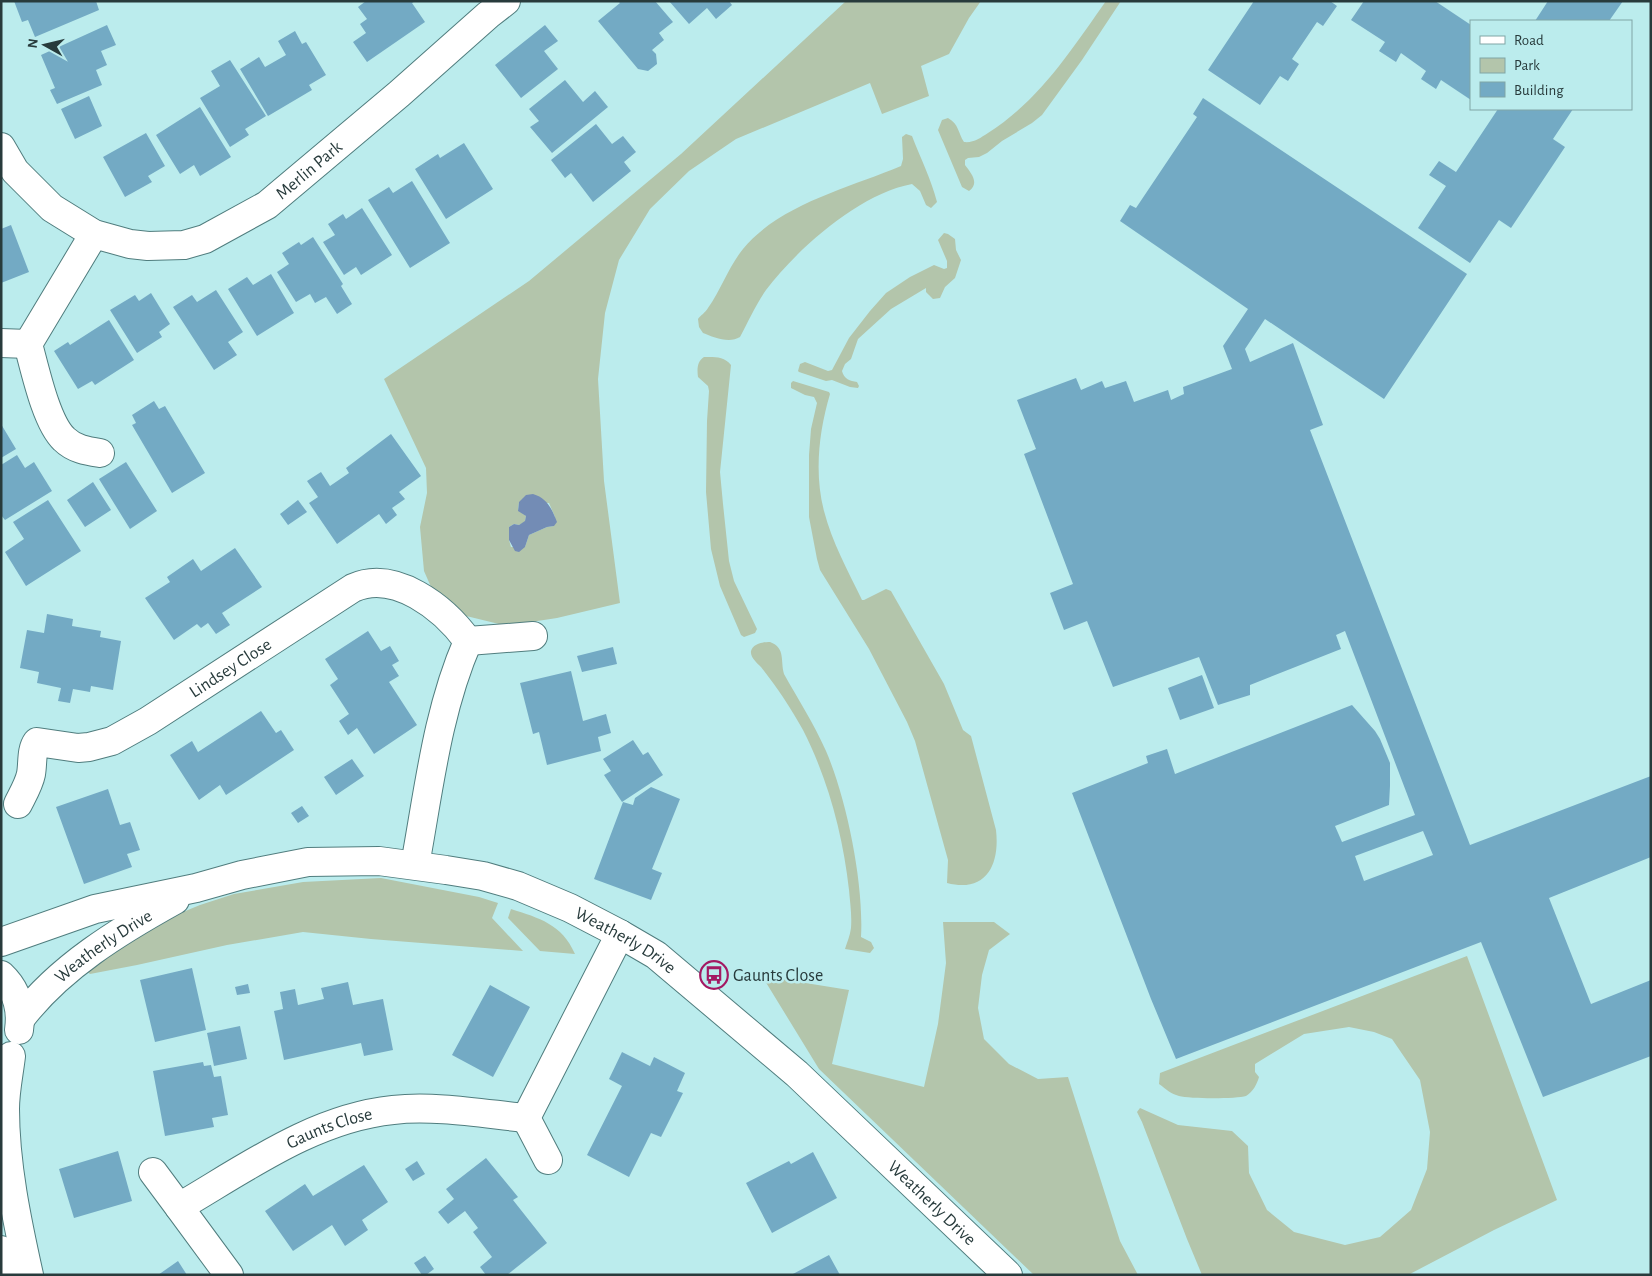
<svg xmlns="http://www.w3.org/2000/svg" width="1652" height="1276" viewBox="0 0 1652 1276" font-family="'Alegreya Sans',sans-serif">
	<rect width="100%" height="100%" fill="#bbeced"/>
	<path fill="#b3c5ab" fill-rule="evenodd" d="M 846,1 L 981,1 L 969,18 L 949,54 L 921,66 L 929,96 L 882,114 L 870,83 L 736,139 L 689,171 L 650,209 L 619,260 L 605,313 L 598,379 L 604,481 L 620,603 L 557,618 L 524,623 L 499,624 L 458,614 L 435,596 L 424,571 L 420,527 L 427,493 L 426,468 L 384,379 L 529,281 L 681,154 ZM 519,502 L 549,503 L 555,517 L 554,526 L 547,527 L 529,535 L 525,547 L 511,547 L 509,540 L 509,527 L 514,524 L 519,525 L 525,522 L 526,516 L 518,510 Z
		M 1106,1 L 1121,1 L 1082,60 L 1042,115 L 1032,123 L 1002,141 L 987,153 L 979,157 L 968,158 L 965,160 L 965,165 C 971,173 980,183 969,191 L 962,187 L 938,130 L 942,120 L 948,118 C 959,124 958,133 964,142 C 974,143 980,138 988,133 C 1039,101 1072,49 1106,1 Z
		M 906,134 L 912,136 C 920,157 931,179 937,202 L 931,208 L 926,205 L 920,191 L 912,184 C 859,194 798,248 766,290 C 756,304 748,322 740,337 C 729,344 713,337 703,333 L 699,327 L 698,319 C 701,315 705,313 708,308 C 721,290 729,266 743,249 C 780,204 849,188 901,166 L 903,159 L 902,137 Z
		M 944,233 L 948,234 L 955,239 L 956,250 L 961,260 L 955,278 L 945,287 L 940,298 L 933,299 L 926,292 L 926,288 L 891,309 L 858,339 L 851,359 L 845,364 L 842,371 C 844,379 850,381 857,382 L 859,386 L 858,388 L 850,387 L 832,380 L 826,381 L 799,372 L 798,371 L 800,364 L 805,362 L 828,371 L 832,370 L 849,338 L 870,311 L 886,293 L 910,277 L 934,265 L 944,269 L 947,268 L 947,261 L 938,240 Z
		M 704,357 C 714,357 724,356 731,365 L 720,472 L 723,504 L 729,561 L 734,581 L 757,629 L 755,633 L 744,637 L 741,635 L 720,586 L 711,549 L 706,492 L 707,421 L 709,391 L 708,386 L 698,377 C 697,370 697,361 704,357 Z
		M 793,381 L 829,392 L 830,394 C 819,431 814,473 824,511 C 832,542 848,571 862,600 L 864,600 L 886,589 L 891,591 L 944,684 L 963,730 L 971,736 L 996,830 C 1000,865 986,893 947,883 L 948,860 L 915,741 L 907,722 L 869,649 L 820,570 L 817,559 L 809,517 L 809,455 L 811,429 L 817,403 L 814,397 L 805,395 L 791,388 L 791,383 Z
		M 770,642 C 786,648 780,661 784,674 C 798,699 814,724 826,751 C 847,800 864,884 861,937 L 871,942 L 874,948 L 870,953 L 845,949 C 847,942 850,936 851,928 C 852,915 850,902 849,890 C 843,835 828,779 803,730 C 791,708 776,686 761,667 C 757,663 750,657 751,651 C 753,643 764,642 770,642 Z
		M 381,878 L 479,897 L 498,903 L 492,918 L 523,951 L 371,939 L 303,932 L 227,945 L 137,965 L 90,974 L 84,969 L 154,924 L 200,905 L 234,894 L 303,882 Z
		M 511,909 C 539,918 562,924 575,954 L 540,951 L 508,918 Z
		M 943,922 L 994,922 L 1010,934 L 989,950 L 982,975 L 978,1008 L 984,1039 L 1009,1064 L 1038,1079 L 1068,1077 L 1120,1241 L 1138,1275 L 1034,1275 L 819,1069 L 762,976 L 849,990 L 832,1064 L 924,1087 L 938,1024 L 946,963 Z
		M 1467,956 L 1557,1200 L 1494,1230 L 1408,1275 L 1202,1275 L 1187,1239 L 1142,1122 L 1137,1112 L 1140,1108 L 1178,1125 L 1232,1131 L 1248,1146 L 1249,1173 L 1267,1210 L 1294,1232 L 1345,1245 L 1380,1237 L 1411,1210 L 1427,1169 L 1430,1132 L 1420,1080 L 1392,1039 L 1374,1032 L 1349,1027 L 1304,1034 L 1255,1064 L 1255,1072 L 1259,1077 C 1257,1084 1253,1092 1246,1096 C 1237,1099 1190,1099 1179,1096 C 1171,1094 1166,1089 1159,1084 L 1160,1073 Z"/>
	<path fill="#738cb5" d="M 533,494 C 547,498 552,509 557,522 L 554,526 L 547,527 L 529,535 L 525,547 L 519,552 L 515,551 L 509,540 L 509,527 L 514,524 L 519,525 L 525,521 L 526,516 L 518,511 L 519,502 L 526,495 Z"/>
	<path fill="#73aac4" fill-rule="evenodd" d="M 14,1 L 96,1 L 99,10 L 35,37 L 28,20 L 22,22 Z
		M 366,1 L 415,1 L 412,3 L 425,22 L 367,62 L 353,42 L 366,33 L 360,24 L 367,19 L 358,7 Z
		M 618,1 L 655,1 L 673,22 L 659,33 L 664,40 L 652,50 L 656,54 L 657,64 L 648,71 L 638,69 L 598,21 L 620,3 Z
		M 669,1 L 729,1 L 732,5 L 716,19 L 707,8 L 689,24 Z
		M 1254,1 L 1330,1 L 1337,6 L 1323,26 L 1317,22 L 1292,59 L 1299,64 L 1288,81 L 1280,76 L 1260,105 L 1208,70 Z
		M 1364,1 L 1435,1 L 1471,25 L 1471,100 L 1441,80 L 1436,89 L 1421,79 L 1426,71 L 1401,53 L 1396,62 L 1379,51 L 1385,42 L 1351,20 Z
		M 1548,1 L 1623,1 L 1609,21 L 1535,21 Z
		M 107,25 L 116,45 L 101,51 L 107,65 L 96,70 L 102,85 L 57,104 L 50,90 L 55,88 L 41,55 Z
		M 545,25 L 558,41 L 544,51 L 558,69 L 521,98 L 495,65 Z
		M 295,31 L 302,44 L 306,42 L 326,75 L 309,85 L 312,90 L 268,116 L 240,69 L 259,57 L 265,67 L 286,55 L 278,41 Z
		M 230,60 L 266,116 L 245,129 L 249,135 L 230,147 L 200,98 L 220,86 L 211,71 Z
		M 565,80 L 583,102 L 595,91 L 608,107 L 552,153 L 530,127 L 539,121 L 529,109 Z
		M 89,96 L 102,126 L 75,139 L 61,109 Z
		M 1203,98 L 1467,274 L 1384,399 L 1265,319 L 1245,349 L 1250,362 L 1293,343 L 1323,425 L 1310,430 L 1470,845 L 1651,776 L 1651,857 L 1549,898 L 1591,1004 L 1651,980 L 1651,1056 L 1543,1097 L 1481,942 L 1176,1059 L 1151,999 L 1072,793 L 1148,763 L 1146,756 L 1167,749 L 1175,774 L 1352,705 L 1375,731 L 1380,739 L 1390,763 L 1390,786 L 1389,805 L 1335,826 L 1342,842 L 1415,815 L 1345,631 L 1336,635 L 1341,649 L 1250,685 L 1250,695 L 1218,705 L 1199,657 L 1113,687 L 1087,621 L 1064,630 L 1050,593 L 1073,584 L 1024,454 L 1036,449 L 1017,400 L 1076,378 L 1081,390 L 1102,381 L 1105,388 L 1126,381 L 1134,402 L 1168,390 L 1171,400 L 1184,394 L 1183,387 L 1232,369 L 1223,346 L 1248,309 L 1120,221 L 1130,205 L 1136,208 L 1197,117 L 1193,114 ZM 1423,831 L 1433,855 L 1364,881 L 1355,856 Z
		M 200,107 L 231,157 L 200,176 L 194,165 L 180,174 L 156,135 Z
		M 1498,109 L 1573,109 L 1553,139 L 1565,147 L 1511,228 L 1499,220 L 1470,263 L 1418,228 L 1446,186 L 1429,175 L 1439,161 L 1456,172 Z
		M 596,124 L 612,144 L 623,136 L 636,152 L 624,162 L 631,171 L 593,202 L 571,173 L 565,178 L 551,160 Z
		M 146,133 L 165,166 L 148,176 L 152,182 L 125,197 L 103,157 Z
		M 464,143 L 493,189 L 446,219 L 415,169 L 438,154 L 440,158 Z
		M 412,181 L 450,243 L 410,268 L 368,200 L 389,187 L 393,193 Z
		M 362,208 L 392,255 L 361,275 L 356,267 L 344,275 L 323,242 L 335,235 L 328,224 L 343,214 L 346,219 Z
		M 11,225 L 29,272 L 1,283 L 1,229 Z
		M 313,237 L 343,284 L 341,286 L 352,304 L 337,314 L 326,297 L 315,303 L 310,294 L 296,302 L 277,272 L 289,264 L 282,253 L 299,242 L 301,245 Z
		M 271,274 L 294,313 L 257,336 L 228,289 L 247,277 L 253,285 Z
		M 216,290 L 243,332 L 228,342 L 237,355 L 214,370 L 173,307 L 192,295 L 197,302 Z
		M 151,293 L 170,324 L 159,332 L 162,337 L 137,353 L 110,310 L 135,295 L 139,301 Z
		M 109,320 L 134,360 L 95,385 L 92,381 L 78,389 L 54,351 L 68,342 L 70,345 Z
		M 154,401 L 159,409 L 165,406 L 205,473 L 172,493 L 132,425 L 136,423 L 132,415 Z
		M 1,424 L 16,449 L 1,458 Z
		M 391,434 L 421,476 L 399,492 L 405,499 L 392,508 L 397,515 L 386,524 L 379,514 L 337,544 L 309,503 L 318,497 L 307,481 L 321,472 L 330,486 L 349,473 L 346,468 Z
		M 17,455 L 25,468 L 34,462 L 52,491 L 5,520 L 1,515 L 1,465 Z
		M 126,462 L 157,511 L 130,529 L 99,479 Z
		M 93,482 L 111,510 L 85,527 L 67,500 Z
		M 48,500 L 81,551 L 26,586 L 5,552 L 24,539 L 13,522 Z
		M 298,500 L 307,512 L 288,525 L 280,514 Z
		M 235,548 L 262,587 L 222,613 L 230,625 L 216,634 L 208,623 L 201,628 L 197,624 L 174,640 L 145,598 L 170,582 L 167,577 L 193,559 L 201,571 Z
		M 47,614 L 73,619 L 72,626 L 101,631 L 100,637 L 121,641 L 113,690 L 91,686 L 90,692 L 73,689 L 70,703 L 58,701 L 61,688 L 37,683 L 39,672 L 20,668 L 27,630 L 44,633 Z
		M 368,631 L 381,651 L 390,646 L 399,661 L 392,665 L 399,676 L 389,682 L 417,725 L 374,754 L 357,728 L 348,735 L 339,721 L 349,714 L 330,685 L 338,679 L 325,659 Z
		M 613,647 L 617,664 L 582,672 L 577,656 Z
		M 571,671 L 583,721 L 606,714 L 611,733 L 598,737 L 601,751 L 547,765 L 539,732 L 533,734 L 520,683 Z
		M 1202,675 L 1214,708 L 1180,720 L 1168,688 Z
		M 261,711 L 276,733 L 281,730 L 294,750 L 226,795 L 220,785 L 199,800 L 170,755 L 192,741 L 198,752 Z
		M 633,740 L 643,755 L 648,752 L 663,775 L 622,802 L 604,775 L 611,771 L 603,759 Z
		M 352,759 L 364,776 L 336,795 L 324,777 Z
		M 651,787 L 680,799 L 652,869 L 662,873 L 651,900 L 594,879 L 623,802 L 633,805 L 635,798 Z
		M 108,789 L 120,825 L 130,822 L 140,850 L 127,854 L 132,867 L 84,884 L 56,807 Z
		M 302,806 L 309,816 L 298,823 L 291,813 Z
		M 192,968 L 206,1030 L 155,1042 L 140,980 Z
		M 348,982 L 353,1005 L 383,999 L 393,1050 L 364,1056 L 361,1043 L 284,1060 L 274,1011 L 283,1009 L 280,992 L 295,989 L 298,1005 L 324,999 L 321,988 Z
		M 248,984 L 250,993 L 237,995 L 235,987 Z
		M 490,985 L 530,1007 L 493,1077 L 452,1055 Z
		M 240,1026 L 247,1059 L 214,1066 L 207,1033 Z
		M 622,1052 L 650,1066 L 654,1057 L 685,1073 L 677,1091 L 683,1093 L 661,1137 L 651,1133 L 629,1177 L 587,1155 L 622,1086 L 609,1079 Z
		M 203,1062 L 204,1066 L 211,1065 L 214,1077 L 221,1076 L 228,1115 L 212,1118 L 214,1127 L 165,1136 L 153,1071 Z
		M 118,1151 L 132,1201 L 74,1218 L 59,1169 Z
		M 813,1152 L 837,1198 L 772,1233 L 746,1183 L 789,1161 L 791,1164 Z
		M 486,1158 L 518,1197 L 513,1200 L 547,1243 L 507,1275 L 486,1275 L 480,1267 L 492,1257 L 473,1232 L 478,1228 L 465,1211 L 448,1224 L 438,1212 L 454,1199 L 446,1189 Z
		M 417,1161 L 425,1174 L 413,1181 L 405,1169 Z
		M 364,1165 L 388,1202 L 362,1220 L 368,1230 L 345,1246 L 332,1225 L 293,1251 L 265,1211 L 305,1184 L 313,1196 Z
		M 829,1255 L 840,1275 L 791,1275 Z
		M 425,1256 L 434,1269 L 426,1275 L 422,1275 L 414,1263 Z
		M 178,1261 L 187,1275 L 158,1275 Z"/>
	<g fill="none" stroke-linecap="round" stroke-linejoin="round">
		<defs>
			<g id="minor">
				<path id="s1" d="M 1,147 L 15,171 L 52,208 L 94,234 L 130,244 L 148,246 L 184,245 L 205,239 L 267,205 L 399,94 L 488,15 L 506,1"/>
				<path d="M 94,234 L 28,344 C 35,369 46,422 64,439 C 74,449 87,451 100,453"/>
				<path d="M 1,343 L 28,344"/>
				<path d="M 468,641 L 533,636"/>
				<path id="s2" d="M 18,804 C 23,794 29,784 31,774 C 33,763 31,750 37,742 L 78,748 L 89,747 L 112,741 L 148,721 L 353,588 C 395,569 444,608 468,641 C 437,712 429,789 415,865"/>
				<path id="s3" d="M 1,942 L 95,909 L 196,888 L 242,875 L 308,862 L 379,861 L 446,870 L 483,876 L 518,886 L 570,908 L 620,934 L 656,955 L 797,1074 L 1008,1275"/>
				<path d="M 1,975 C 17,990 22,1009 19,1030"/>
				<path id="s4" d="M 21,1018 C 60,967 119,931 175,900"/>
				<path d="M 11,1056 C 9,1073 5,1091 5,1109 C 5,1164 17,1221 29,1275"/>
				<path d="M 526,1118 L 548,1160"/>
				<path d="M 153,1172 L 179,1207"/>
				<path d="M 1,1250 L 14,1275"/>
				<path id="s5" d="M 229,1275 L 179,1207 C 246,1168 314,1118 393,1110 C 434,1105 485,1114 526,1118 L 620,934"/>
			</g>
		</defs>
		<use href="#minor" stroke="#507d7e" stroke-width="30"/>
		<use href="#minor" stroke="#fff" stroke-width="28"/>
	</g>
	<defs>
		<symbol id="bus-ring" viewBox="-11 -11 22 22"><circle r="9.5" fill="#bbeced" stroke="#a31963" stroke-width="1.5"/><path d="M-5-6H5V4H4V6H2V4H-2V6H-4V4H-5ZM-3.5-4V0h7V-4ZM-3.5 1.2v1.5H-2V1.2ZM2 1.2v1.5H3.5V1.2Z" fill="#a31963"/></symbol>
	</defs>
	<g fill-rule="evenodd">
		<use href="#bus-ring" x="698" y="959" width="32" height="32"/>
	</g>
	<g text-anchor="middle" stroke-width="5" stroke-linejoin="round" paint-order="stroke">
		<g font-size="18" fill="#283b3c" stroke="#bbeced">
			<text dy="6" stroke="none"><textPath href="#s1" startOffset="368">Merlin Park</textPath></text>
			<text dy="6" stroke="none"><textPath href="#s2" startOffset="281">Lindsey Close</textPath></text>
			<text dy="6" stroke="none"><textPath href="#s3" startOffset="651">Weatherly Drive</textPath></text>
			<text dy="6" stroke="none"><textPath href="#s4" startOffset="110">Weatherly Drive</textPath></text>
			<text dy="6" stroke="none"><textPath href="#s5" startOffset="255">Gaunts Close</textPath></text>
			<text dy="6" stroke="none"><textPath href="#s3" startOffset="1056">Weatherly Drive</textPath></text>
		</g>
		<g font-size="18" fill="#283b3c" stroke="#bbeced" text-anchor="start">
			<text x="733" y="981">Gaunts Close</text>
		</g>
	</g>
	<rect width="1652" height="1276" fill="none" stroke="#283b3c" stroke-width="5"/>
	<rect x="1470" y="20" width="162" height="90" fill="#bbeced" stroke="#80a5a6"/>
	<rect x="1480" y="36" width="25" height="8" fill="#ffffff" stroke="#80a5a6"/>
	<text x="1514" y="45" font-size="15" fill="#283b3c">Road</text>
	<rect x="1480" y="58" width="25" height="15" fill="#b3c5ab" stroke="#80a5a6"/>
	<text x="1514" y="70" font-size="15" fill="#283b3c">Park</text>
	<rect x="1480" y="82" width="25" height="15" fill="#73aac4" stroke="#80a5a6"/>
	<text x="1514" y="95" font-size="15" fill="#283b3c">Building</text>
	<g transform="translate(45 45) rotate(278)" stroke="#bbeced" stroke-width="4" paint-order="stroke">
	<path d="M0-4L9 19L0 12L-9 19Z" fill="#283b3c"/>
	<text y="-8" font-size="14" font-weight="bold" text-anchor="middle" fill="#283b3c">N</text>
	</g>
</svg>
